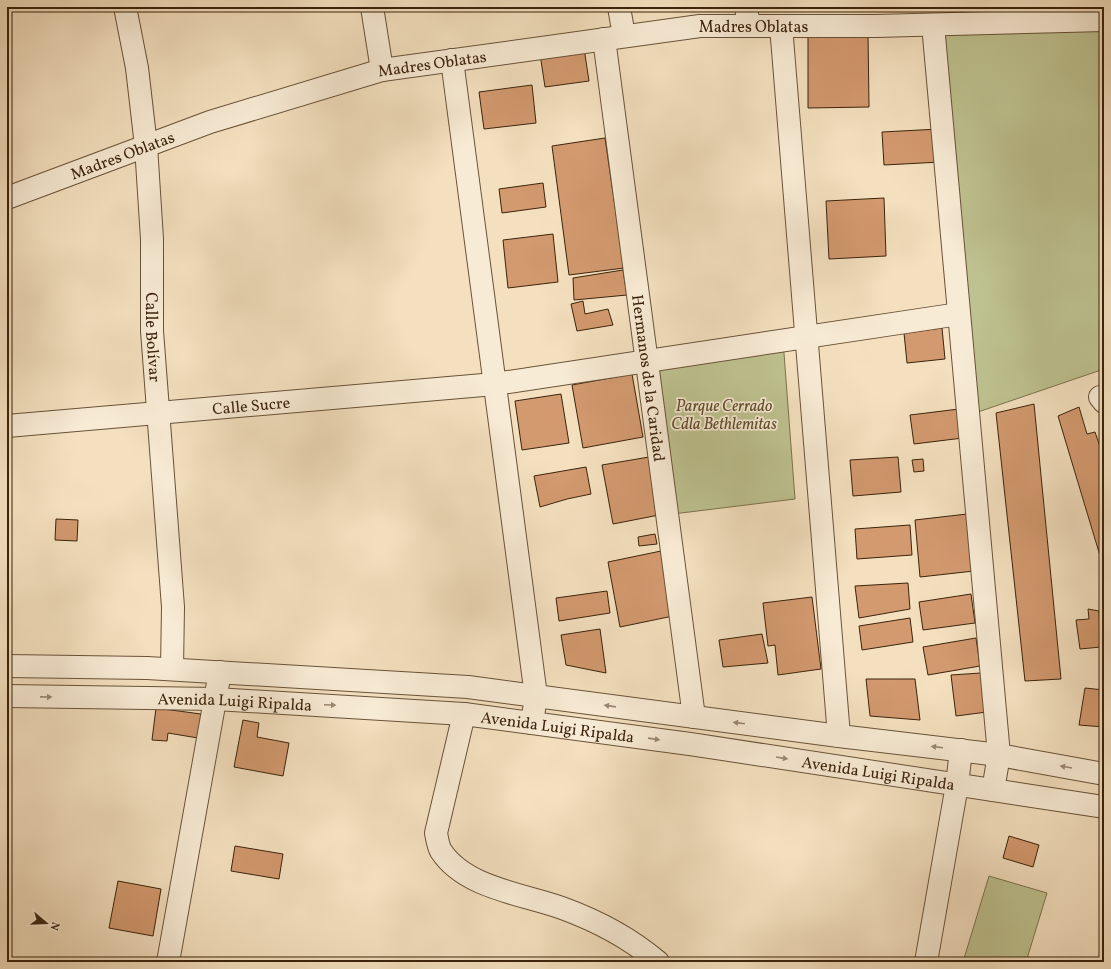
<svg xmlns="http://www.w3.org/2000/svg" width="1111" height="969" viewBox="0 0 1111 969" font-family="Vollkorn,serif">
	<rect width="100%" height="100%" fill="#f4e0bf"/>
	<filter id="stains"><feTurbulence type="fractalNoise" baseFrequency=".005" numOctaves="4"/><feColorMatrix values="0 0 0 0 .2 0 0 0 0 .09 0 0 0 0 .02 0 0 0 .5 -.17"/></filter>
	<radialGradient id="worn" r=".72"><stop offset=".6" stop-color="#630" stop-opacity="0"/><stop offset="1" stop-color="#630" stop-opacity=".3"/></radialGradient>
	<path fill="#bec290" stroke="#7c724e" d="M 1104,20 L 1104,369 L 978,412 L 933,25 Z
		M 783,340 L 795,499 L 673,514 L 652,360 Z
		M 989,876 L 1047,893 L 1026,962 L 963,962 Z"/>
	<path fill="#d3996f" stroke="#3b230b" d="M 868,33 L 869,107 L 808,108 L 808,34 Z
		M 584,48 L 589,81 L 545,87 L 540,54 Z
		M 532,85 L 536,123 L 484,129 L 479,92 Z
		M 939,129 L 941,162 L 884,165 L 882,132 Z
		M 605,138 L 624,268 L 569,275 L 552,146 Z
		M 543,183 L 546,207 L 502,213 L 499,189 Z
		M 884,198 L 886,256 L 829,259 L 826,201 Z
		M 553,234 L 558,282 L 508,288 L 503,240 Z
		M 623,270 L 627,295 L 574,300 L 573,278 Z
		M 583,301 L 585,314 L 608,309 L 613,325 L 577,331 L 571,304 Z
		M 942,328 L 945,359 L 907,363 L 904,333 Z
		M 632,374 L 643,437 L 583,448 L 572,385 Z
		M 561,394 L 569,443 L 522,450 L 515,401 Z
		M 1034,404 L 1061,679 L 1025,681 L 996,413 Z
		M 1079,407 L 1087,434 L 1095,432 L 1104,458 L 1104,569 L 1058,416 Z
		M 959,409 L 963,438 L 914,444 L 910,415 Z
		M 649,457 L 659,515 L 613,524 L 602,465 Z
		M 898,457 L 901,492 L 853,496 L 850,460 Z
		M 923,459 L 924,471 L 914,472 L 912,460 Z
		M 586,467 L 591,494 L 567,499 L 540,507 L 534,476 Z
		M 967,514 L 974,571 L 920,577 L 915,520 Z
		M 56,519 L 78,520 L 77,541 L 55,540 Z
		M 910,525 L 912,555 L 857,559 L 855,529 Z
		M 655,534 L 657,544 L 639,546 L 638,537 Z
		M 661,551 L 673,616 L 620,627 L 608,562 Z
		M 908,583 L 910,609 L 859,618 L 855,586 Z
		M 607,591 L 610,613 L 559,621 L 556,598 Z
		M 971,594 L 975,623 L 923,630 L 919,602 Z
		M 812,597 L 821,669 L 778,675 L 775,645 L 768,646 L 763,603 Z
		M 1088,609 L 1099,611 L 1101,647 L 1080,649 L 1076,620 L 1089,619 Z
		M 910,618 L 913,642 L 862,650 L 859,626 Z
		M 600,629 L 606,673 L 566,665 L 561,635 Z
		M 762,634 L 768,663 L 723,667 L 719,640 Z
		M 976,638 L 980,666 L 928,675 L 923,647 Z
		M 981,673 L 987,712 L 956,716 L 951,675 Z
		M 866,679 L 915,679 L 920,720 L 870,716 Z
		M 1085,688 L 1104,690 L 1104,727 L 1079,725 Z
		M 156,708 L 201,714 L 198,738 L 168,733 L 167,741 L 152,740 Z
		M 243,720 L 259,723 L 257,737 L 289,743 L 283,776 L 234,767 Z
		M 1009,836 L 1039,845 L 1033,867 L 1003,858 Z
		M 235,846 L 283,854 L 279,879 L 231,871 Z
		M 118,881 L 161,889 L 153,936 L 109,928 Z"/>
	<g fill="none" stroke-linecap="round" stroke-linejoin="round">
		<defs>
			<g id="minor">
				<path id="s1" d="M 125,7 L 137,68 L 146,146 L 152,239 L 152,331 L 173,607 L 172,669"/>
				<path d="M 372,7 L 382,70"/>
				<path d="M 619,7 L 624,36"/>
				<path d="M 746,7 L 749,26"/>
				<path d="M 933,25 L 999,755 L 993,790"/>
				<path d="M 781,26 L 839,736"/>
				<path id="s2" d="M 604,39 L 694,717"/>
				<path d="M 452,60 L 536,696 L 532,723"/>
				<path id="s3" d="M 7,198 L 210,122 L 382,70 L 700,26 L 876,26 L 1104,20"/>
				<path d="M 1100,397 L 1104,402"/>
				<path id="s4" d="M 7,426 L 495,384 L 959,314"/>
				<path d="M 464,714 L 436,833 C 437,838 438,846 441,851 C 465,888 523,894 562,908 C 595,920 631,939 658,962"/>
				<path d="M 168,962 L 220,672"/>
				<path d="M 926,962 L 957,785 L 961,750"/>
			</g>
			<g id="tertiary">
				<path d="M 7,666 L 147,668 L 468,687 L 839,736 L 999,755 L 1104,774"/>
				<path id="s5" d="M 7,696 L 216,699 L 464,714 L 690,744 L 1104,807"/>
			</g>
		</defs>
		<use href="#minor" stroke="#695238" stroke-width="24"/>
		<use href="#tertiary" stroke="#695238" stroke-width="24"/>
		<use href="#minor" stroke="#f8ebd5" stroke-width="22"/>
		<use href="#tertiary" stroke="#f8ebd5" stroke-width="22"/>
	</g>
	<defs><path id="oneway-solid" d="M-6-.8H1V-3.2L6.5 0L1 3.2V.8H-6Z"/></defs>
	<g fill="#9a8770">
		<use href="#oneway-solid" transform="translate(46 697) rotate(1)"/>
		<use href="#oneway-solid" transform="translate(330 705) rotate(3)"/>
		<use href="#oneway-solid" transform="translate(610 706) rotate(-172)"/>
		<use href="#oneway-solid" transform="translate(739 723) rotate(-173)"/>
		<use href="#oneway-solid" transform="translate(654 739) rotate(8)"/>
		<use href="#oneway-solid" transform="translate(937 747) rotate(-173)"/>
		<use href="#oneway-solid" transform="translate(782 758) rotate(9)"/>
		<use href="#oneway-solid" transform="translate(1066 767) rotate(-170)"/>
	</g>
	<g text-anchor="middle" stroke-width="3.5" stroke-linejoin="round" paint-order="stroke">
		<g font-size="16" fill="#3b230b" stroke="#f8ebd5">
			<text dy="6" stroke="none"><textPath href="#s3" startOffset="771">Madres Oblatas</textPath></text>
			<text dy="6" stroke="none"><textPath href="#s3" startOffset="447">Madres Oblatas</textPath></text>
			<text dy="6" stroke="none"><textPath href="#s3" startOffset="123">Madres Oblatas</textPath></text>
			<text dy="6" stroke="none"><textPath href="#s1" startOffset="332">Calle Bolívar</textPath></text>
			<text dy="6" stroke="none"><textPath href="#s2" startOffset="342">Hermanos de la Caridad</textPath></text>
			<text dy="6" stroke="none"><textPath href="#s4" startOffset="245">Calle Sucre</textPath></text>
			<text dy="6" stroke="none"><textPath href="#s5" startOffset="228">Avenida Luigi Ripalda</textPath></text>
			<text dy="6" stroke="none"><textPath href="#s5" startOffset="552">Avenida Luigi Ripalda</textPath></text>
			<text dy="6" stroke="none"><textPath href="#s5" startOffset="876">Avenida Luigi Ripalda</textPath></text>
		</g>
		<g font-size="16" font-style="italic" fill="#5c4b2c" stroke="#f8ebd5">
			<text x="724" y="411">Parque Cerrado<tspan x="724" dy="18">Cdla Bethlemitas</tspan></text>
		</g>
	</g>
	<rect width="1111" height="969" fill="none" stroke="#f4e0bf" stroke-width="24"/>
	<rect x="8" y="8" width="1095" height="953" fill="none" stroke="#3b230b" stroke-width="2"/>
	<rect x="12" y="12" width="1087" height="945" fill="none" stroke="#3b230b"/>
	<g transform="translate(46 923) rotate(109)" stroke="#f8ebd5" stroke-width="3" paint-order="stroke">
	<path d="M0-3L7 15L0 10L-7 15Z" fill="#3b230b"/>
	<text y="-6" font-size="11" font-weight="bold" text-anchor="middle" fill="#3b230b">N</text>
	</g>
	<rect width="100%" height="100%" filter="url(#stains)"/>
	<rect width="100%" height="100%" fill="url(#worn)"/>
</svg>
